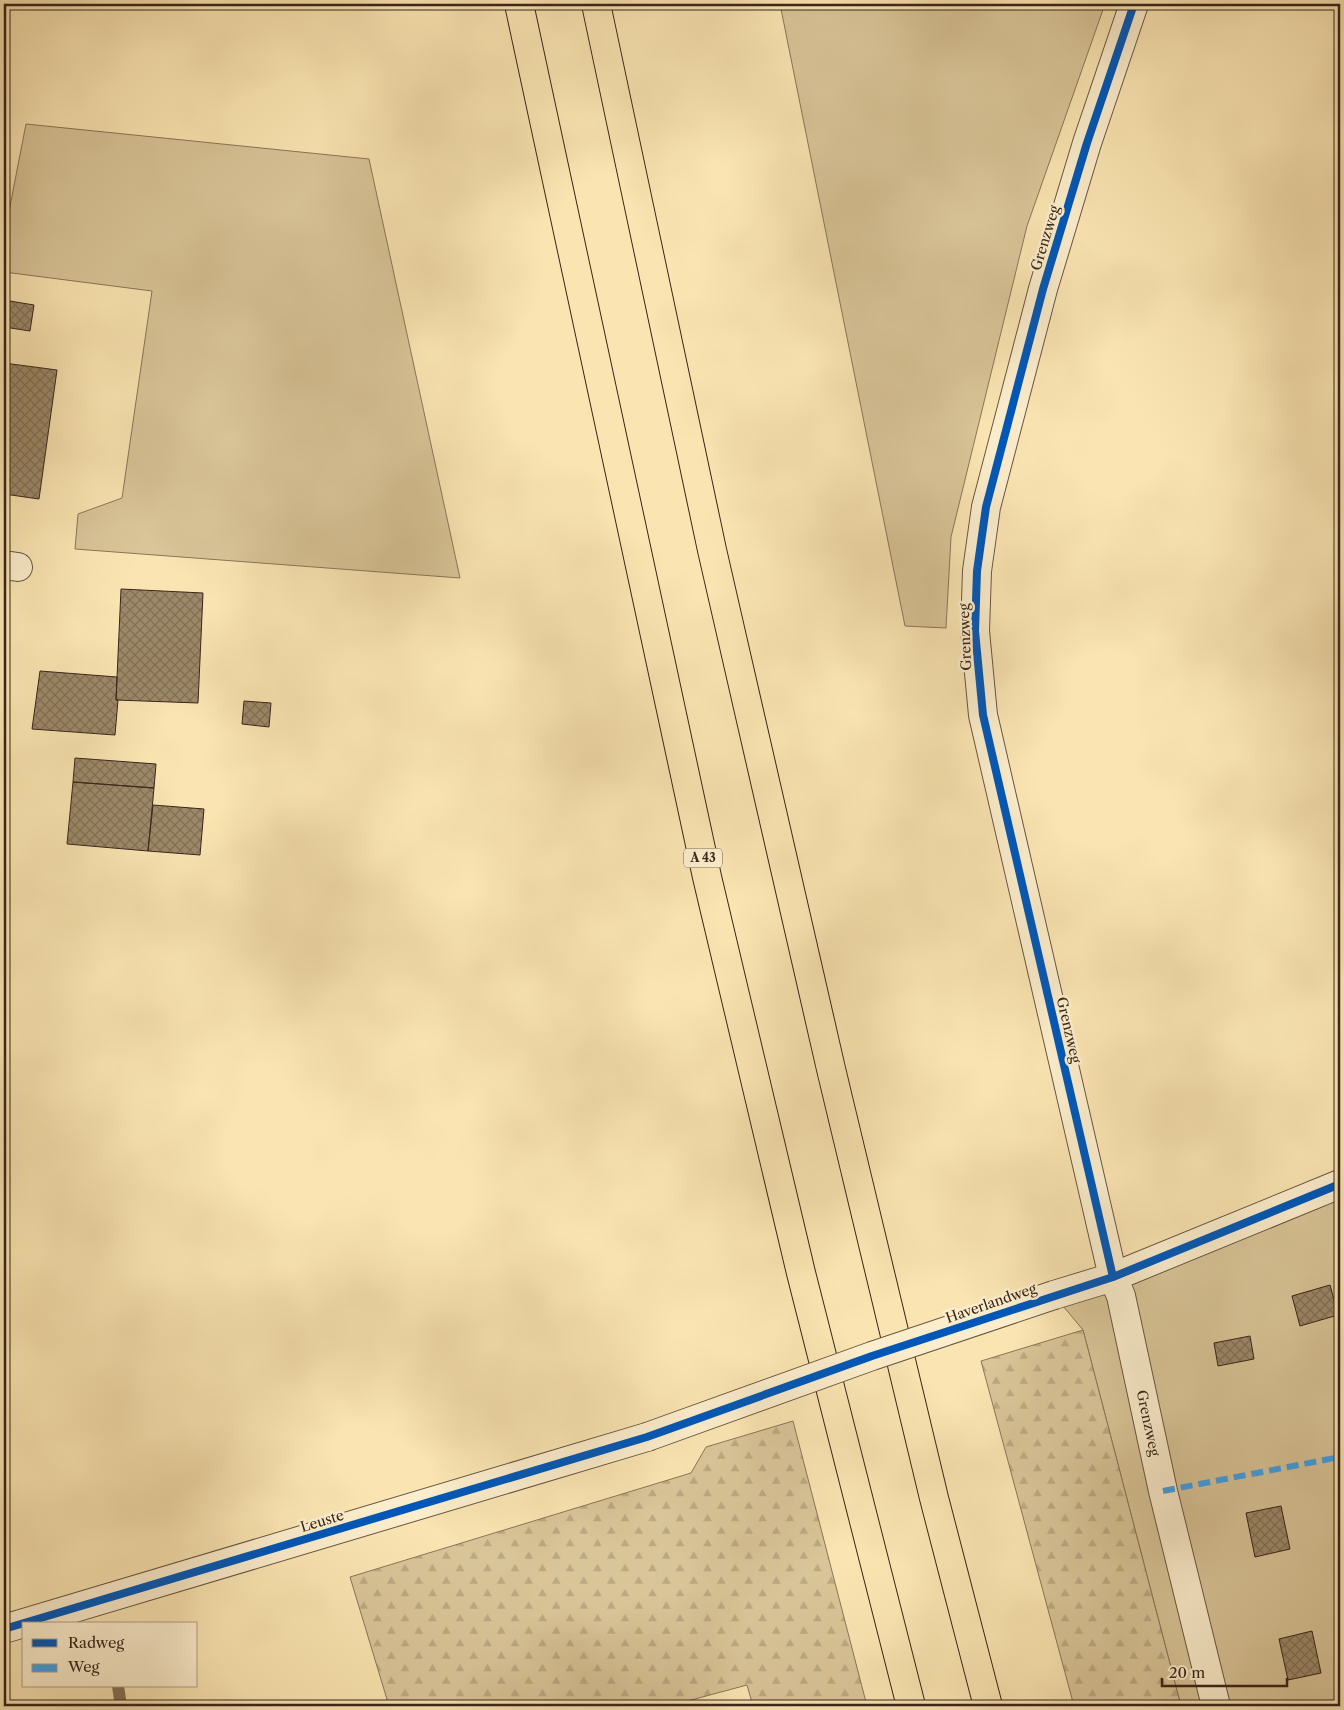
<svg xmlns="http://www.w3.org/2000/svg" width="1344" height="1710" viewBox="0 0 1344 1710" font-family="'Libre Caslon Text',serif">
	<defs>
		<pattern id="forest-firs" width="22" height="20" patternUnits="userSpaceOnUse" patternTransform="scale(1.25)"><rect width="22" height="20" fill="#d9c598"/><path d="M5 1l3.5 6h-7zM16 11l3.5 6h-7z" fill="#bba982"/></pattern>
		<pattern id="building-cross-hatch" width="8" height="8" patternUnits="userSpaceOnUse" patternTransform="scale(1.25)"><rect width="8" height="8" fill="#9d8969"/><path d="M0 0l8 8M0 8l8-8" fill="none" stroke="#817056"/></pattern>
	</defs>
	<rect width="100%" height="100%" fill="#fae5b2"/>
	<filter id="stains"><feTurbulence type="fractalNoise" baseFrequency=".004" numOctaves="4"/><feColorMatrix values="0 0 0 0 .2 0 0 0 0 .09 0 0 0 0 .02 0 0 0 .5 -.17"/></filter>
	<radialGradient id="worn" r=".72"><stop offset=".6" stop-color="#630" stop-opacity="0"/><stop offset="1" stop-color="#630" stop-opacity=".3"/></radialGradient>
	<path fill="#d9c598" stroke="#897659" d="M 780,4 L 1105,4 L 1027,226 L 951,537 L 946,628 L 905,626 Z
		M 26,124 L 369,159 L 460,578 L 75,549 L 78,514 L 122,498 L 152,291 L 4,272 L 4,237 Z
		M 1340,1184 L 1340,1706 L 1181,1706 L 1083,1330 L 1054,1295 Z"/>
	<path fill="url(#forest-firs)" stroke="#897659" d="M 1083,1330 L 1181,1706 L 1074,1706 L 981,1361 Z
		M 793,1421 L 867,1706 L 753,1706 L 747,1685 L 669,1706 L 389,1706 L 350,1577 L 691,1473 L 706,1447 Z"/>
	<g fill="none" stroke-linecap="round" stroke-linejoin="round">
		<path stroke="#857256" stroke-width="12" d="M 118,1686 L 121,1706"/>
	</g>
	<path fill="url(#building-cross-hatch)" stroke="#39261a" d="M 4,300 L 34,305 L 30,331 L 4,327 Z
		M 4,363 L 57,370 L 39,499 L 4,494 Z
		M 121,589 L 203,593 L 198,703 L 116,700 Z
		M 40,671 L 117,677 L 116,700 L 118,700 L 115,735 L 32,729 Z
		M 244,701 L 271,703 L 269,727 L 242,724 Z
		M 75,758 L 156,764 L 154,788 L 73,782 Z
		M 73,782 L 154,788 L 148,851 L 67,844 Z
		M 153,805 L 204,809 L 200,855 L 148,851 Z
		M 1330,1285 L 1338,1315 L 1300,1326 L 1292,1296 Z
		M 1250,1336 L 1254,1359 L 1218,1366 L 1214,1343 Z
		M 1281,1506 L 1290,1549 L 1255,1557 L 1246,1513 Z
		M 1312,1631 L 1321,1673 L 1288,1680 L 1279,1639 Z"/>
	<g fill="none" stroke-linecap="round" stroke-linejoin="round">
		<defs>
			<g id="minor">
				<path id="s1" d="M 1134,4 L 1087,143 L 1043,289 L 986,507 L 977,571 L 975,631 L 983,715 L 1113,1277 L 1121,1296 L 1163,1491 L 1216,1706"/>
				<path d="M 4,565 L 18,567"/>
				<path d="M 1054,1295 L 1113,1277 L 1340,1184"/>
				<path d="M 4,1629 L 647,1437"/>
			</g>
			<path id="highway" d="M 519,4 L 707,877 L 801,1273 L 911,1706
				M 596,4 L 712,550 L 831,1069 L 934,1498 L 988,1706"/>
		</defs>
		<use href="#minor" stroke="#695640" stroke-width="30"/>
		<use href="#highway" stroke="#39261a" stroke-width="30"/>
		<use href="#minor" stroke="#fceecd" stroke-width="28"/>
		<use href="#highway" stroke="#fae5b2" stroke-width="28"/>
		<defs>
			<path id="minor-bridge" d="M 647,1437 L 872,1356 L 1054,1295"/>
		</defs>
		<use href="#minor-bridge" stroke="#695640" stroke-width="30" stroke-linecap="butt"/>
		<use href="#minor-bridge" stroke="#fceecd" stroke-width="28"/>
		<path stroke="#3fa2ea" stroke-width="6" stroke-dasharray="12 6" stroke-linecap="butt" d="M 1163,1491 L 1340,1457"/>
		<defs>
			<path id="cycleway" d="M 1113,1277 L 983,715 L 975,631 L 977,571 L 986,507 L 1043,289 L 1087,143 L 1134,4
				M 4,1629 L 647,1437 L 872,1356 L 1113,1277 L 1340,1184"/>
		</defs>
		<use href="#cycleway" stroke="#fceecd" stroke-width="11"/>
		<use href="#cycleway" stroke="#0057b8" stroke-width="8"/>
	</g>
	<g text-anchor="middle" stroke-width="5" stroke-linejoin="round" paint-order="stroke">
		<rect fill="#fceecd" stroke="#746250" stroke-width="1" x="684" y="848.5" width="38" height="19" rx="4"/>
		<g font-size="12" font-weight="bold" fill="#39261a">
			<text x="703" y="862">A 43</text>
		</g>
		<g font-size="14" fill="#39261a" stroke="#fceecd">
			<text transform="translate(1045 238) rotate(-73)" y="5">Grenzweg</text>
			<text transform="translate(965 637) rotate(-92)" y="5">Grenzweg</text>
			<text transform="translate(1069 1030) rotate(77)" y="5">Grenzweg</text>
			<text transform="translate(991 1303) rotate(-19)" y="5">Haverlandweg</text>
			<text dy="5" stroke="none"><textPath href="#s1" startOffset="1461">Grenzweg</textPath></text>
			<text transform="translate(322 1521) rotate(-17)" y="5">Leuste</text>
		</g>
	</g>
	<rect width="1344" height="1710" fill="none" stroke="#fae5b2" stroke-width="20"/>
	<rect x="5" y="5" width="1334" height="1700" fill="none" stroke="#39261a" stroke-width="2.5"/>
	<rect x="10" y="10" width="1324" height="1690" fill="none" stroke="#39261a"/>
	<rect x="22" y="1622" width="175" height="65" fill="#fceecd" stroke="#ae9e85"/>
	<rect x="32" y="1639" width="25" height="8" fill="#0057b8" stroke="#ae9e85"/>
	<text x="68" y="1648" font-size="15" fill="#39261a">Radweg</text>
	<rect x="32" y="1664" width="25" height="8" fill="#3fa2ea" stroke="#ae9e85"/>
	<text x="68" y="1672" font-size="15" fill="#39261a">Weg</text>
	<path d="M1162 1678v8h125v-8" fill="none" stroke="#39261a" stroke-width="2.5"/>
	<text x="1169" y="1678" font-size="15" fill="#39261a" stroke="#fceecd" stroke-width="4" paint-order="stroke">20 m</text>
	<rect width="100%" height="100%" filter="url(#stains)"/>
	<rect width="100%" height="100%" fill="url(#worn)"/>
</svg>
